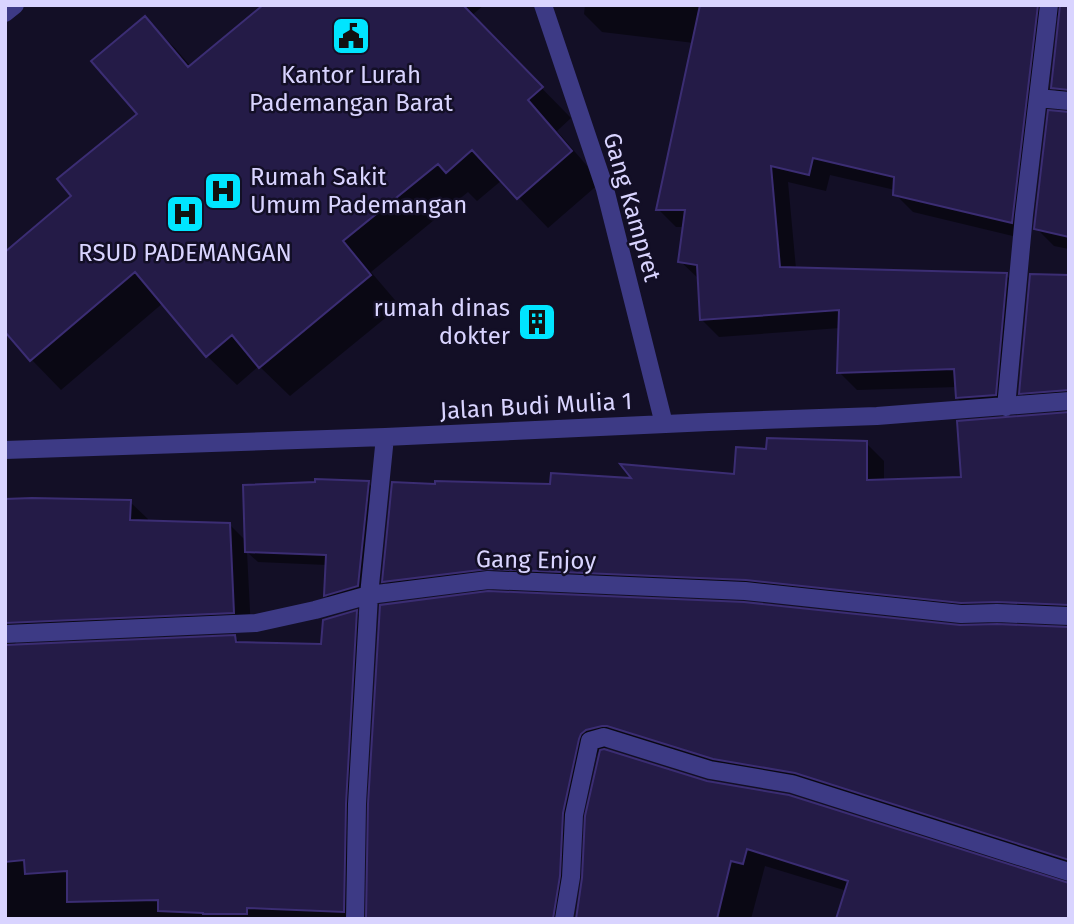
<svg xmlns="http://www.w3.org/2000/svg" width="1074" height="924" viewBox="0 0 1074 924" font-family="'Fira Sans',sans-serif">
	<rect width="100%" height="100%" fill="#130f26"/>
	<path fill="#0007" d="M 265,5 L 484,5 L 471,16 L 571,118 L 557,131 L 601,182 L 548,228 L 502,180 L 477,201 L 468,192 L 371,272 L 400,306 L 290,396 L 259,366 L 237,385 L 207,356 L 163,303 L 61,390 L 32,360 L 5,329 L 74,197 L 139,114 L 145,19 L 175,48 L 191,67 Z
		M 585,5 L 1069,5 L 1069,103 L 1052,87 L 1061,8 L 1055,22 L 1029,240 L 913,212 L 895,194 L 895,190 L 830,175 L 826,191 L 788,182 L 796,269 L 1006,275 L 1024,293 L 1013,412 L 975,415 L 957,398 L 957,387 L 857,390 L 839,372 L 840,328 L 719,337 L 701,319 L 699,279 L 680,261 L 684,227 L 676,227 L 658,209 L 694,43 L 602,32 L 584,14 Z
		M 1069,113 L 1069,249 L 1054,246 L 1036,228 Z
		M 1069,277 L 1069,409 L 1038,411 L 1021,393 Z
		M 1069,414 L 1069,621 L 764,597 L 507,586 L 401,599 L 384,581 L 552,486 L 635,480 L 736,476 L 768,451 L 866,443 L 884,461 L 884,481 L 963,479 Z
		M 368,483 L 379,494 L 369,597 L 336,606 L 326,595 L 327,565 L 258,562 L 247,552 L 251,630 L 16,642 L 14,647 L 235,637 L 241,644 L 323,646 L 356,612 L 374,630 L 363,822 L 361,919 L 5,919 L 5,500 L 130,502 L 148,519 L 148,522 L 229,524 L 247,542 Z
		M 381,607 L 960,627 L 1069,629 L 1069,871 L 620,743 L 602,749 L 601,748 L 596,756 L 580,831 L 573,919 L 368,919 Z
		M 708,783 L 1069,885 L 847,891 L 765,866 L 751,919 L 577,919 Z"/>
	<path fill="#241b47" stroke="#3b2d73" stroke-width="2" d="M 263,5 L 463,5 L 543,87 L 528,100 L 572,151 L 517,199 L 472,150 L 446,173 L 438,164 L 343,241 L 371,275 L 259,368 L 232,335 L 206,357 L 135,272 L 30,361 L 5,332 L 5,252 L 71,196 L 57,179 L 137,114 L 91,61 L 145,16 L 188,67 Z
		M 700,5 L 1038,5 L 1012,223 L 893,195 L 894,177 L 813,158 L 809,175 L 771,166 L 780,267 L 1007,273 L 996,395 L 956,398 L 954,369 L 837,373 L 839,310 L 700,320 L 697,265 L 678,262 L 685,210 L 656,210 Z
		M 1060,5 L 1069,5 L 1069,90 L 1051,88 Z
		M 1048,110 L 1069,112 L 1069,237 L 1034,229 Z
		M 1030,274 L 1069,275 L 1069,390 L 1019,394 Z
		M 1069,412 L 1069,605 L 997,602 L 961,603 L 746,580 L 488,569 L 382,582 L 392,482 L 435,484 L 435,481 L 550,484 L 551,473 L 631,478 L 620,464 L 734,474 L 736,447 L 766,449 L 767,438 L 867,441 L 867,480 L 961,477 L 957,421 Z
		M 315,479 L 369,481 L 358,586 L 324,596 L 326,555 L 245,552 L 243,485 L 315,482 Z
		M 32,498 L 131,500 L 130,520 L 230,523 L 234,613 L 5,623 L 5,499 Z
		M 488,591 L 744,602 L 960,625 L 997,624 L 1069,627 L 1069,860 L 795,773 L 713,759 L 607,726 L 602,726 L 586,730 L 581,734 L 579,739 L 563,813 L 560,876 L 553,919 L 366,919 L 368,804 L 380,605 Z
		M 357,610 L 346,804 L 344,912 L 247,908 L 247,914 L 203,914 L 203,913 L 158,911 L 158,900 L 67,902 L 67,871 L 25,874 L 24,860 L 5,862 L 5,645 L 235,635 L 236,642 L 321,644 L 323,620 Z
		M 604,749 L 707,781 L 789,795 L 1069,883 L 1069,919 L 836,919 L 848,881 L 747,849 L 743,864 L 731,861 L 717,919 L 576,919 L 582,878 L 585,816 L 600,750 Z"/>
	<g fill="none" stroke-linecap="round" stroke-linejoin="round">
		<path stroke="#3d3a85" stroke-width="18" d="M 543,5 L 605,189 L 664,424
			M 5,13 L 15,5
			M 1038,98 L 1069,101
			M 1006,407 L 1024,215 L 1049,5
			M 5,450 L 385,437 L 709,422 L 877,416 L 1069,401
			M 5,634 L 256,623 L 315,610 L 369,595 L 488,580 L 745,591 L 961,614 L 997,613 L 1069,616
			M 355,919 L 357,804 L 369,595 L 385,437
			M 564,919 L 571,877 L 574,815 L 590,741 L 604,737 L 710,770 L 792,784 L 1069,872"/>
	</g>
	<defs>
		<symbol id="civic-square" viewBox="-11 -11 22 22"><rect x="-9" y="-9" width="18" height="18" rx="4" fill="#00e5ff" stroke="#130f26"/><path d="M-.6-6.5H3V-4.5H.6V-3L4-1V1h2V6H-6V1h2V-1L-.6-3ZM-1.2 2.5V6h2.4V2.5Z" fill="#111"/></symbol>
		<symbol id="hospital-square" viewBox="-11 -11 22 22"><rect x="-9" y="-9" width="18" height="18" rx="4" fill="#00e5ff" stroke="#130f26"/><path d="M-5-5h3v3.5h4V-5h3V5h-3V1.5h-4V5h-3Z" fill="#111"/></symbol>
		<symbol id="building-square" viewBox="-11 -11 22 22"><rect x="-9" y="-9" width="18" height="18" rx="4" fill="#00e5ff" stroke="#130f26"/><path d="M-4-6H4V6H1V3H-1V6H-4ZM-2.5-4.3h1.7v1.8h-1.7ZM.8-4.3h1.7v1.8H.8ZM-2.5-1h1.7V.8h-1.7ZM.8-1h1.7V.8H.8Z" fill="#111"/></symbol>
	</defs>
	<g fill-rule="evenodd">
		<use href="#civic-square" x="329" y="14" width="44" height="44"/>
		<use href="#hospital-square" x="201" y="169" width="44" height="44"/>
		<use href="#hospital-square" x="163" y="192" width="44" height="44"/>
		<use href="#building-square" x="515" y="300" width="44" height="44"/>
	</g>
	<g text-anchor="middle" stroke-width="5" stroke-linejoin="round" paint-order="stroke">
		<g font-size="24" fill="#d9d4ff" stroke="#130f26">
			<text x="351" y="83">Kantor Lurah<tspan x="351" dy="28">Pademangan Barat</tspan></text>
			<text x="250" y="185" text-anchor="start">Rumah Sakit<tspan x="250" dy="28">Umum Pademangan</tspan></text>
			<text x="185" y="261">RSUD PADEMANGAN</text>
			<text x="510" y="316" text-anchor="end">rumah dinas<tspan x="510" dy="28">dokter</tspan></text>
		</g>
		<g font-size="24" fill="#d9d4ff" stroke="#130f26">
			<text transform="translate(632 207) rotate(74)" y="8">Gang Kampret</text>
			<text transform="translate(536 406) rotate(-3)" y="8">Jalan Budi Mulia 1</text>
			<text transform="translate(536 560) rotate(1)" y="8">Gang Enjoy</text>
		</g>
	</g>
	<rect width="1074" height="924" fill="none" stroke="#d9d4ff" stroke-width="14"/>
</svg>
